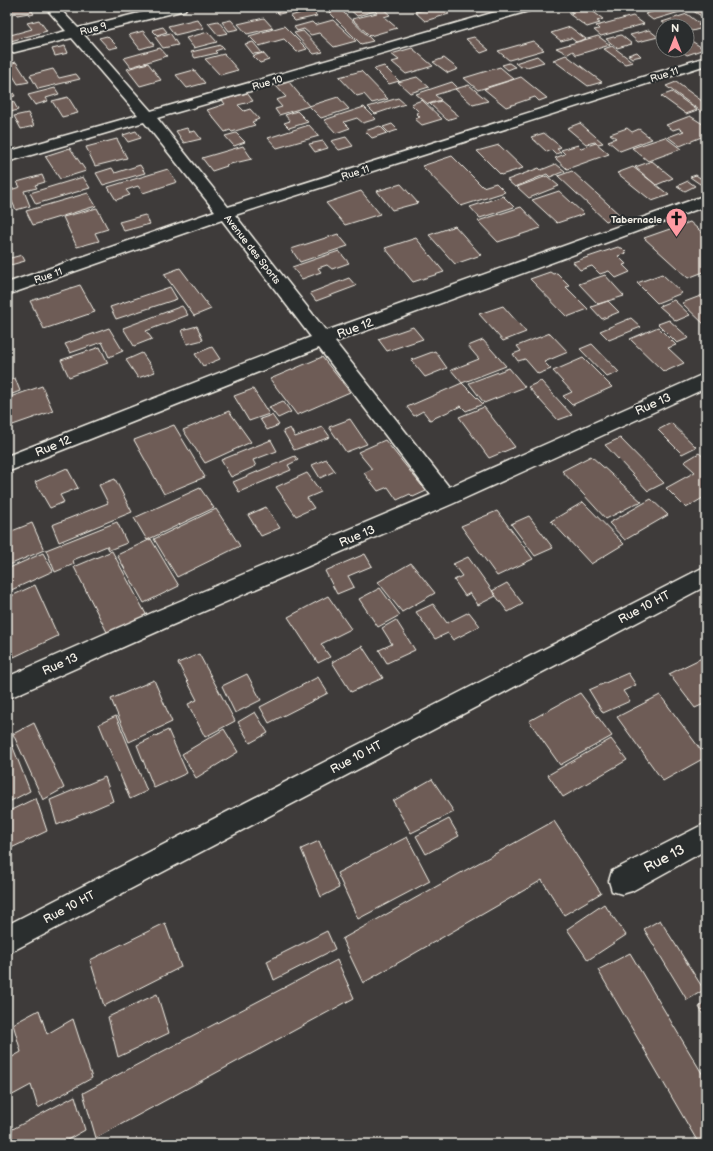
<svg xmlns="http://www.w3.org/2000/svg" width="713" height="1151" viewBox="0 0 713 1151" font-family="'Balsamiq Sans',sans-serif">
	<rect width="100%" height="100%" fill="#3e3b3a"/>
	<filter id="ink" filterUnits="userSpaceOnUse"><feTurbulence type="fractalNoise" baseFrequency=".025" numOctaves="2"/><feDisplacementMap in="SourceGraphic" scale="8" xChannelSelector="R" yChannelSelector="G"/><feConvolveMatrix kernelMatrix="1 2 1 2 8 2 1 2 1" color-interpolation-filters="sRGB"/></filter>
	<g filter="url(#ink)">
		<path fill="#6e5c56" stroke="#f4f1e8" d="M 12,7 L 29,7 L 34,14 L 30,15 L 29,13 L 17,15 L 16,13 L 7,15 L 7,8 Z
			M 87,7 L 108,7 L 90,11 Z
			M 273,7 L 289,7 L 292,11 L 279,14 Z
			M 351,7 L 381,7 L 390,15 L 384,17 L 397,28 L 370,36 L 352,19 L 377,13 L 375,11 L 357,16 L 348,8 Z
			M 436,7 L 440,7 L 449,14 L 425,21 L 415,12 Z
			M 449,7 L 469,7 L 454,11 Z
			M 571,7 L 587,7 L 603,19 L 597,21 L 600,23 L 587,27 L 569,14 L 573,13 L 567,8 Z
			M 660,7 L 677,7 L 683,11 L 653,20 L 645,14 L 662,9 Z
			M 697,7 L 706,7 L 706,19 L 690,9 Z
			M 340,9 L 373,41 L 361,44 L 329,12 Z
			M 312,10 L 317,16 L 295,21 L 290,16 Z
			M 687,14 L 700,24 L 698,25 L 703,28 L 692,31 L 687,28 L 687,26 L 668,26 L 662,22 Z
			M 633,16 L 644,24 L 601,36 L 594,30 L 599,29 L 596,26 Z
			M 264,18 L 273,28 L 247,34 L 238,24 Z
			M 197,19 L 204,28 L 175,35 L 168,26 Z
			M 39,20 L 47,31 L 7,42 L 7,36 L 32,29 L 27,23 Z
			M 231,20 L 239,29 L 229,31 L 222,22 Z
			M 333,20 L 356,41 L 334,47 L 319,33 L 311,35 L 304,29 L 297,31 L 294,27 L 312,22 L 315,25 Z
			M 218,21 L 228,33 L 218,35 L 208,23 Z
			M 284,26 L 307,49 L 297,52 L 284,39 L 259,46 L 249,36 Z
			M 163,27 L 167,32 L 157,35 L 152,30 Z
			M 570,27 L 586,39 L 576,42 L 571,38 L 561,41 L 551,33 Z
			M 649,30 L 658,37 L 638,42 L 630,35 Z
			M 143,31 L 154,45 L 140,49 L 129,35 Z
			M 303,31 L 323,52 L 314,54 L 294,33 Z
			M 208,32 L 217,42 L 194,48 L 186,38 Z
			M 170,33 L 178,45 L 163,48 L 155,37 Z
			M 621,35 L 632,44 L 617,48 L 606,39 Z
			M 107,36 L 118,47 L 109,49 L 99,38 Z
			M 598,36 L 610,45 L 576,55 L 573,51 L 568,54 L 556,48 Z
			M 474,37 L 489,50 L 481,53 L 466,39 Z
			M 690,40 L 704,49 L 687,55 L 680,50 L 687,50 L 687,41 Z
			M 533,41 L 544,50 L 509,60 L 498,51 Z
			M 253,42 L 262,53 L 253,54 L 245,44 Z
			M 221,45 L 224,48 L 215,51 L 217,53 L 195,58 L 191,52 Z
			M 65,46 L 68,53 L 55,56 L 52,49 Z
			M 612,46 L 633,62 L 625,64 L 604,49 Z
			M 160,48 L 167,56 L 131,67 L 124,58 Z
			M 412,48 L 433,66 L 406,74 L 392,62 L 399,60 L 391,54 Z
			M 637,52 L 641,56 L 632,58 L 628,55 Z
			M 263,53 L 269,60 L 260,63 L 253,56 Z
			M 224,54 L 238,70 L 220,75 L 205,59 Z
			M 566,55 L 602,82 L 588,86 L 553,60 Z
			M 537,56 L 544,62 L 527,67 L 525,66 L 520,67 L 515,63 Z
			M 444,58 L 458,69 L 448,73 L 433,62 Z
			M 16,62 L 29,82 L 18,84 L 7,66 L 7,65 Z
			M 148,63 L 161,80 L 140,86 L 127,69 Z
			M 509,63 L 515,67 L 508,70 L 502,65 Z
			M 384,66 L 399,81 L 389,84 L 374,69 Z
			M 500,67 L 514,79 L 478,90 L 464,78 Z
			M 53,69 L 59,78 L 76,74 L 80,79 L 38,89 L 30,75 Z
			M 194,70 L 205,83 L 187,88 L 176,75 Z
			M 361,71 L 388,99 L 372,103 L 364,94 L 357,96 L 339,77 Z
			M 417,77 L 429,87 L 410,93 L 398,82 Z
			M 521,77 L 547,98 L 539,101 L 535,97 L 506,107 L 484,89 Z
			M 289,82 L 309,106 L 279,115 L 275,109 L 282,107 L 276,100 L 286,97 L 276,86 Z
			M 452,82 L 458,88 L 435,95 L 441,100 L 428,104 L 416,94 Z
			M 676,82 L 706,104 L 706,115 L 666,86 Z
			M 7,84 L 8,84 L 15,96 L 7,98 Z
			M 469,85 L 488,101 L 473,105 L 455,89 Z
			M 55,88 L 59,94 L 46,98 L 48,101 L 35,105 L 28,95 Z
			M 672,92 L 697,110 L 686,114 L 661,96 Z
			M 247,93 L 253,101 L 238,105 L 244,111 L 250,109 L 259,119 L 252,122 L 255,125 L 232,132 L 230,130 L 225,132 L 207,110 L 225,104 L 222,100 Z
			M 68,97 L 78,113 L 62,117 L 52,101 Z
			M 338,97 L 349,109 L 321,118 L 309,106 Z
			M 398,98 L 405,104 L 375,114 L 368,107 Z
			M 422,100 L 442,119 L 422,125 L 415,119 L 420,117 L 416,113 L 419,112 L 411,104 Z
			M 13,101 L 18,110 L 7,113 L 7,102 Z
			M 441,101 L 459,116 L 447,120 L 430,104 Z
			M 364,107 L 376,119 L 363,123 L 357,118 L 344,122 L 350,128 L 336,133 L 324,120 Z
			M 297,111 L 308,122 L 289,128 L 284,123 L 290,121 L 285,115 Z
			M 28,113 L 34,126 L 21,129 L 14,116 Z
			M 690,116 L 706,126 L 706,135 L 680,146 L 668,137 L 684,131 L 679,128 L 673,130 L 666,125 Z
			M 580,123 L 603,143 L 598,144 L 595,142 L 586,144 L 567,128 Z
			M 392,124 L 398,130 L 389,133 L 383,127 Z
			M 309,125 L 319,136 L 277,148 L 268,138 Z
			M 380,126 L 387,133 L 372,138 L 365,131 Z
			M 187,128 L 190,132 L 195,131 L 201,139 L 184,143 L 176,131 Z
			M 627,128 L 632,132 L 639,129 L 652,139 L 620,151 L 608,141 L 616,138 L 610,134 Z
			M 136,131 L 141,138 L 128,142 L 123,135 Z
			M 236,133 L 245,142 L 234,146 L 225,136 Z
			M 544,133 L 561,147 L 557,149 L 561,152 L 556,154 L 552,150 L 547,152 L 531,137 Z
			M 346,137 L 353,146 L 339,150 L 331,141 Z
			M 665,137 L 681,149 L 648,161 L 632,148 Z
			M 117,139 L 127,158 L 95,166 L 86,147 Z
			M 323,141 L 328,148 L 315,152 L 309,144 Z
			M 596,143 L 609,154 L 567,169 L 555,158 L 565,154 L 561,150 L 578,145 L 581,148 Z
			M 499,145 L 523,168 L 501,175 L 477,151 Z
			M 243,146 L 252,159 L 226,165 L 227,166 L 212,171 L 202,158 Z
			M 70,148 L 86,171 L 60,179 L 45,156 Z
			M 452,156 L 483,187 L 496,183 L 505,192 L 461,206 L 422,166 Z
			M 652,161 L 673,178 L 656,185 L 635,167 Z
			M 556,164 L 565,171 L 550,177 L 547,174 L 515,187 L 507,180 L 539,168 L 541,170 Z
			M 140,165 L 145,173 L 103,185 L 96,173 L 112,168 L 115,173 Z
			M 633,167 L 669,195 L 652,201 L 617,173 Z
			M 168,169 L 177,182 L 143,193 L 138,186 L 126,190 L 130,195 L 116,200 L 108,187 Z
			M 572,171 L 621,216 L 606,221 L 558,176 Z
			M 42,175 L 45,182 L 35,185 L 37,188 L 24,191 L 30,206 L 16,210 L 7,191 L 20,187 L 17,182 Z
			M 696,175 L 700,178 L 704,176 L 706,178 L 706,182 L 700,184 L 690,177 Z
			M 547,176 L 559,186 L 529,198 L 517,187 Z
			M 83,177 L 90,188 L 36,204 L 30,193 Z
			M 688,181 L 695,186 L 685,191 L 677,186 Z
			M 401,184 L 418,203 L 392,210 L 377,191 Z
			M 361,191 L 380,214 L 345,225 L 326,203 Z
			M 559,191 L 584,214 L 557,223 L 532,200 Z
			M 88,193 L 96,206 L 33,225 L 26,211 Z
			M 503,196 L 514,207 L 480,218 L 470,207 Z
			M 521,207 L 541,228 L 498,242 L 478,221 Z
			M 97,208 L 108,229 L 95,233 L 99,241 L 77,247 L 63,217 Z
			M 145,215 L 150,224 L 124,231 L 119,222 Z
			M 690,222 L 706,236 L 706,271 L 688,278 L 644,238 Z
			M 455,226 L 481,255 L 455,264 L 429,235 Z
			M 338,234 L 348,246 L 300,262 L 291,249 Z
			M 416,238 L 444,272 L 413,282 L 385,248 Z
			M 618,247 L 620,248 L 622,248 L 627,253 L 618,256 L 626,264 L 623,265 L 630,272 L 616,278 L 609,271 L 600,274 L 592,266 L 580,270 L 573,262 Z
			M 339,251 L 349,263 L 332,269 L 327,265 L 318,268 L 321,272 L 302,279 L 292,267 Z
			M 22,255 L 25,261 L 7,266 L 7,259 Z
			M 180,268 L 211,309 L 194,316 L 164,274 Z
			M 550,272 L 553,274 L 557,273 L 570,286 L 566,287 L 588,309 L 567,317 L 530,279 Z
			M 662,274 L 682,293 L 657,303 L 637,283 Z
			M 605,275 L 624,296 L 598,304 L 579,284 Z
			M 349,278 L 356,286 L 316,301 L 310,293 Z
			M 80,285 L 95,312 L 44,329 L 30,301 Z
			M 170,287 L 177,299 L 116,319 L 110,307 Z
			M 703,295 L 706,298 L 706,326 L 682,303 Z
			M 674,300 L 690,315 L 676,321 L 659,306 Z
			M 608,301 L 619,312 L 602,319 L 591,307 Z
			M 182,306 L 188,315 L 146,331 L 152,339 L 134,346 L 123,328 Z
			M 503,306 L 526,332 L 503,341 L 479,314 Z
			M 631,318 L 641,327 L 609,340 L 600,331 Z
			M 669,320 L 689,338 L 677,343 L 658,324 Z
			M 197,326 L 203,340 L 187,344 L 182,330 Z
			M 413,327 L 423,339 L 387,351 L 378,339 Z
			M 658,327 L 676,345 L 668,348 L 684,363 L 664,372 L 630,339 Z
			M 109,328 L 123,351 L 109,357 L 102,342 L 70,353 L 65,344 Z
			M 550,333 L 568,352 L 544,362 L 551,369 L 538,374 L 525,359 L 518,361 L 513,354 L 521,351 L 517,346 Z
			M 483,340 L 506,366 L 462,383 L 451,370 L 479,359 L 468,346 Z
			M 592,344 L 619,372 L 607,377 L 580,349 Z
			M 100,347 L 108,363 L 69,377 L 61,360 Z
			M 212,347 L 220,359 L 203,366 L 195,354 Z
			M 435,351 L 447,368 L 425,377 L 411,360 Z
			M 142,353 L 155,372 L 138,378 L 126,360 Z
			M 322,357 L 350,392 L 297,415 L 270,379 Z
			M 583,358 L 612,387 L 572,405 L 563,396 L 572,392 L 553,371 Z
			M 509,368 L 525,387 L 484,403 L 469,383 Z
			M 15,378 L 20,391 L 7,396 L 7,381 Z
			M 541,381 L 572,415 L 558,420 L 528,387 Z
			M 462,383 L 483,404 L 466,411 L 461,406 L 430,420 L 423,411 L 414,416 L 407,407 Z
			M 42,386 L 53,411 L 7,427 L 7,398 Z
			M 253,389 L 269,414 L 249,421 L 234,396 Z
			M 283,401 L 291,412 L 278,418 L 269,407 Z
			M 484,407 L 515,447 L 489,458 L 459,417 Z
			M 229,411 L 251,442 L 205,463 L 183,430 Z
			M 272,415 L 279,425 L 267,430 L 260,419 Z
			M 350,419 L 367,444 L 346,452 L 329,427 Z
			M 671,423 L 696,447 L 682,454 L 658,430 Z
			M 174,425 L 205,477 L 164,494 L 134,440 Z
			M 323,427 L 330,437 L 294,450 L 283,431 L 290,428 L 295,437 Z
			M 620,438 L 664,483 L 648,491 L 605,445 Z
			M 271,440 L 277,451 L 253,460 L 256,466 L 231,477 L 221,460 Z
			M 385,440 L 426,491 L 413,497 L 410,494 L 397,500 L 388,487 L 378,491 L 364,473 L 372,469 L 358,452 Z
			M 699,453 L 706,459 L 706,496 L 686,508 L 666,488 L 695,472 L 684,462 Z
			M 295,456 L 298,460 L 288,465 L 291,470 L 239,492 L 233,482 Z
			M 591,456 L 642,502 L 637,503 L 606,519 L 562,471 Z
			M 326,459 L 335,471 L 320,478 L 312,465 Z
			M 67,468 L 78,488 L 60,495 L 64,502 L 50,508 L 35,482 Z
			M 307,473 L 321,492 L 307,498 L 314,508 L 296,516 L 276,487 Z
			M 115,479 L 132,512 L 59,542 L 52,525 L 108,503 L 99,485 Z
			M 200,488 L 214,508 L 147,540 L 134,518 Z
			M 651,499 L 668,515 L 625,540 L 609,523 Z
			M 583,502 L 624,544 L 591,564 L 551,521 Z
			M 266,507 L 280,528 L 261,536 L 248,515 Z
			M 216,509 L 240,546 L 177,577 L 154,539 Z
			M 497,511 L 533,559 L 497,576 L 461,526 Z
			M 529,516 L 553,548 L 535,556 L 511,524 Z
			M 117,522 L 127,543 L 109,550 L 107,546 L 73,560 L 74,564 L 55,572 L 46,550 Z
			M 32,523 L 44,550 L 7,566 L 7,533 Z
			M 151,539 L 179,586 L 144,603 L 117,555 Z
			M 112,551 L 147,616 L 108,634 L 74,567 Z
			M 43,553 L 53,571 L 7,592 L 7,569 Z
			M 365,554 L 372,566 L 348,576 L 354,587 L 337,594 L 325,571 Z
			M 468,557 L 496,596 L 478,605 L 470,593 L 465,596 L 454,580 L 462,576 L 453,564 Z
			M 411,563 L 435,593 L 402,612 L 378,582 Z
			M 507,583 L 523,604 L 508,612 L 492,591 Z
			M 35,585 L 58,636 L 14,657 L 7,640 L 7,598 Z
			M 380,588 L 400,615 L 378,627 L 359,599 Z
			M 328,596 L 351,629 L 321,644 L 330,657 L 318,663 L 288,617 Z
			M 433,604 L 447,623 L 469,612 L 480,626 L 453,640 L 448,633 L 435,639 L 416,612 Z
			M 396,620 L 415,650 L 387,663 L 379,650 L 392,644 L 382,628 Z
			M 362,646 L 383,678 L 351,692 L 332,662 Z
			M 199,654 L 235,721 L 205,737 L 188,704 L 197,700 L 178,663 Z
			M 706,656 L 706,703 L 695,708 L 669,674 Z
			M 628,673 L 636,685 L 623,691 L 630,701 L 603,713 L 589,690 Z
			M 247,674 L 261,700 L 235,713 L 222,686 Z
			M 318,677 L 328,693 L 269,723 L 260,707 Z
			M 154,680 L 172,722 L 129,742 L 111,699 Z
			M 580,693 L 612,736 L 560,765 L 529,721 Z
			M 660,695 L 706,757 L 663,781 L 617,717 Z
			M 255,712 L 268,733 L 250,743 L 238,722 Z
			M 116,716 L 147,791 L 130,799 L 99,724 Z
			M 34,723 L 64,788 L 43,800 L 13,734 Z
			M 224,729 L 238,752 L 196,778 L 182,754 Z
			M 168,730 L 187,773 L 154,788 L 137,745 Z
			M 7,732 L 30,791 L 7,803 Z
			M 611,739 L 627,760 L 563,797 L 548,775 Z
			M 105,777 L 113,801 L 57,825 L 50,800 Z
			M 432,779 L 454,812 L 411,833 L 393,801 Z
			M 36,798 L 47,831 L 7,850 L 7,812 Z
			M 449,819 L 459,836 L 426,854 L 416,836 Z
			M 554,821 L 601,893 L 564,915 L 542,880 L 363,983 L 342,939 Z
			M 407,837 L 430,881 L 358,919 L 337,873 Z
			M 319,841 L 339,888 L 321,897 L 301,849 Z
			M 604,904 L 626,935 L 588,960 L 567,929 Z
			M 660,920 L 704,990 L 687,1000 L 644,929 Z
			M 165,923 L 181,967 L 104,1006 L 90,960 Z
			M 327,931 L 335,949 L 274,980 L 267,961 Z
			M 630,953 L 706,1080 L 706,1144 L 699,1144 L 598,970 Z
			M 337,960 L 354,998 L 96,1138 L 83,1093 Z
			M 157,994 L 169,1033 L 118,1057 L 108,1017 Z
			M 706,1003 L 706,1019 L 699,1007 Z
			M 39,1010 L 47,1034 L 73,1019 L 92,1078 L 38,1108 L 31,1085 L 7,1098 L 7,1060 L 21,1052 L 13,1024 Z
			M 75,1096 L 85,1130 L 60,1144 L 7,1144 L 7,1132 Z"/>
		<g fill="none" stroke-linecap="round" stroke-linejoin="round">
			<defs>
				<path id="street" d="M 45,7 L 58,7 L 78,28 L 164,7 L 186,7 L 185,10 L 84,35 L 151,111 L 513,7 L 533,7 L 532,10 L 157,118 L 228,207 L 706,57 L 706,65 L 235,215 L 326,331 L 706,195 L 706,206 L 335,342 L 449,487 L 706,373 L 706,388 L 452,504 L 170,626 L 7,699 L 7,677 L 154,612 L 431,495 L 319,348 L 7,472 L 7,456 L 311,337 L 222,220 L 7,295 L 7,283 L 215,211 L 144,122 L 7,162 L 7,152 L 138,115 L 72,38 L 7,54 L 7,46 L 66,31 Z
					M 706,566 L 706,586 L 7,954 L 7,925 Z
					M 706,823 L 706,850 L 632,891 L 622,894 L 612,891 L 609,881 L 612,871 Z"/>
			</defs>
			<use href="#street" stroke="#f4f1e8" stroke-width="3"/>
			<use href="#street" fill="#2a2d2e" fill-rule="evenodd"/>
		</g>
	</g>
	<defs>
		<symbol id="church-pin" viewBox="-11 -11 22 30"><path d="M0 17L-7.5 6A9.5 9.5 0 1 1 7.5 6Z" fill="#ff9aa2" stroke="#2a2d2e"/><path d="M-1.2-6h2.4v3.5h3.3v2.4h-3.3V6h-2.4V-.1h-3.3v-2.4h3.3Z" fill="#111"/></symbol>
	</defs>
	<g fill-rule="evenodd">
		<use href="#church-pin" x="664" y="206" width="25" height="34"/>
	</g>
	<g text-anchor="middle" stroke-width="4" stroke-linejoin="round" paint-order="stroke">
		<g font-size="10" fill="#f4f1e8" stroke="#2a2d2e">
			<text transform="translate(93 28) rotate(-14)" y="4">Rue 9</text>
			<text transform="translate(664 74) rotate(-18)" y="4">Rue 11</text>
			<text transform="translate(267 82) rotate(-16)" y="4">Rue 10</text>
			<text transform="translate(355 172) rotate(-18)" y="4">Rue 11</text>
			<text transform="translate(253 249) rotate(52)" y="4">Avenue des Sports</text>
			<text transform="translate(48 275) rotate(-19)" y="4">Rue 11</text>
		</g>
		<g font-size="10" font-weight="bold" fill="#f4f1e8" stroke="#2a2d2e" text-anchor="end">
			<text x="662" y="223">Tabernacle</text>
		</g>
		<g font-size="12" fill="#f4f1e8" stroke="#2a2d2e">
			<text transform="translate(355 328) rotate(-20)" y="4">Rue 12</text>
			<text transform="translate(653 404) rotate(-24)" y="4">Rue 13</text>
			<text transform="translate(53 446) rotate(-22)" y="4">Rue 12</text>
			<text transform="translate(357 536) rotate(-23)" y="4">Rue 13</text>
			<text transform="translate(644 607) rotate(-28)" y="4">Rue 10 HT</text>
			<text transform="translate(60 664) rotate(-24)" y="4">Rue 13</text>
			<text transform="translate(356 757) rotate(-28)" y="4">Rue 10 HT</text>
			<text transform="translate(69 907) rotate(-28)" y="4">Rue 10 HT</text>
		</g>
		<g font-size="14" fill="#f4f1e8" stroke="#2a2d2e">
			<text transform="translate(664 858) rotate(-28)" y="5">Rue 13</text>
		</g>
	</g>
	<rect width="713" height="1151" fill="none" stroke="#2a2d2e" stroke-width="24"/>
	<rect x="12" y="12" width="689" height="1127" fill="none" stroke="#f4f1e8" stroke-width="1.5" filter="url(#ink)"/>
	<g transform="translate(675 38)"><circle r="19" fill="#2a2d2e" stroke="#7b7b78"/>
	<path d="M0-3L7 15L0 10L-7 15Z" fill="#ff9aa2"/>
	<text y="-6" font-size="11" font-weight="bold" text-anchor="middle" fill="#f4f1e8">N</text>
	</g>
</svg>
